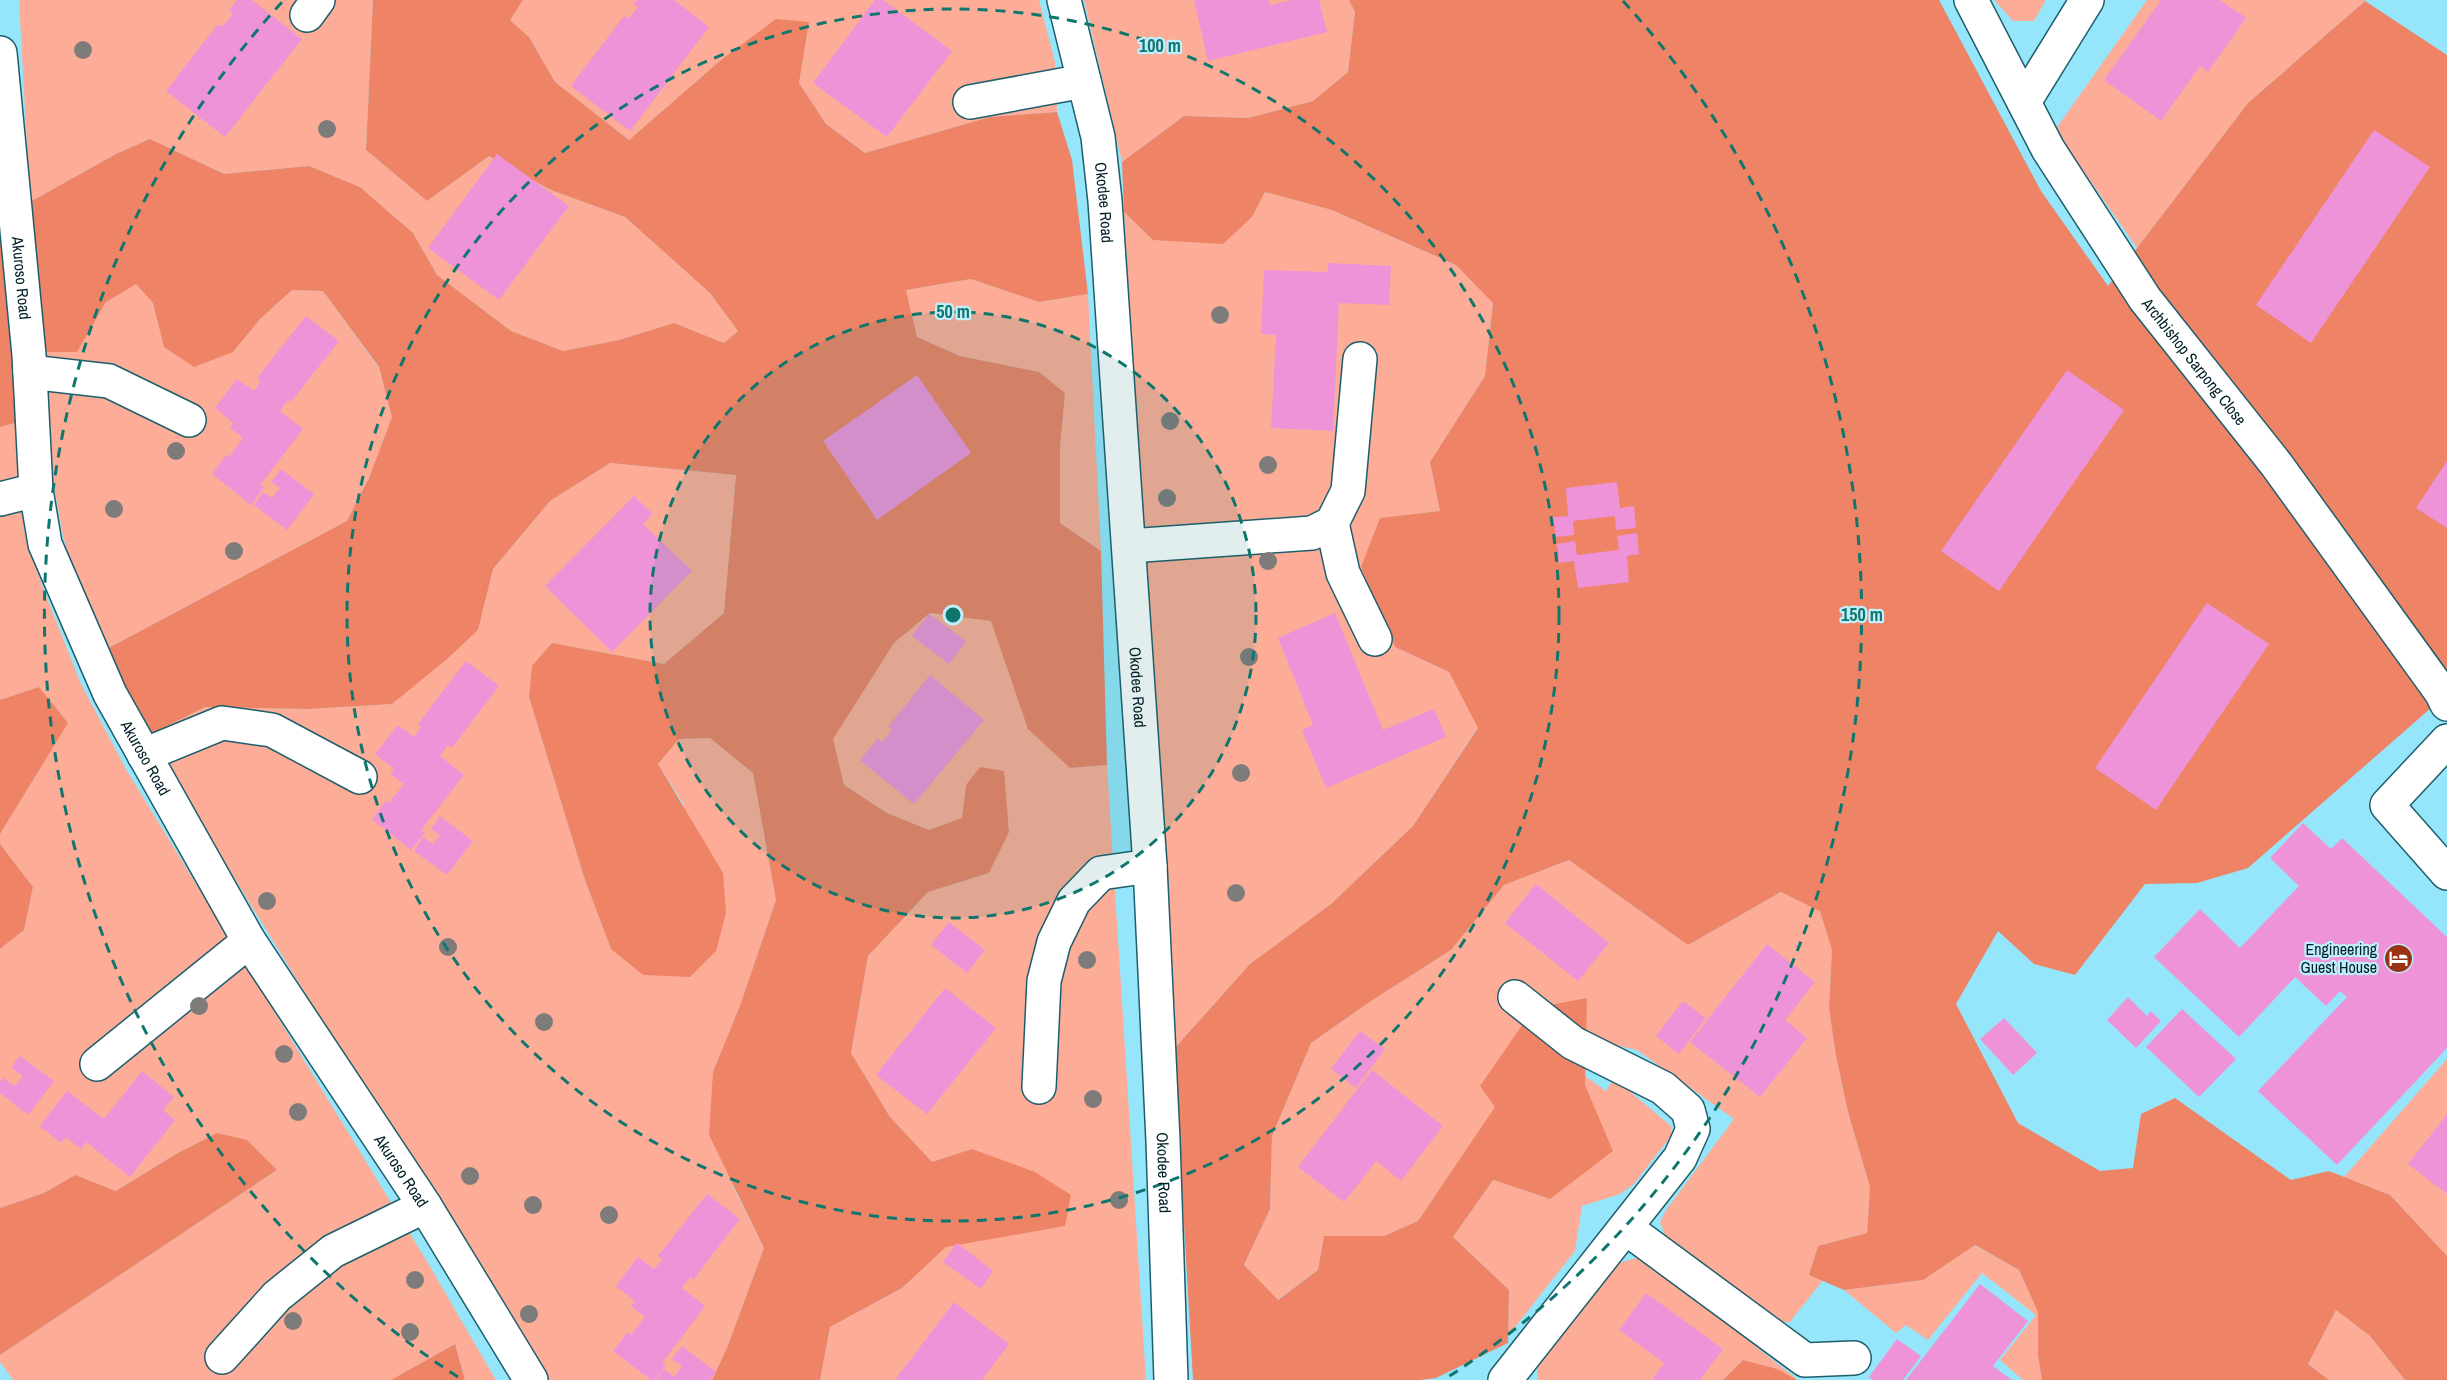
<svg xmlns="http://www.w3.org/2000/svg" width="2447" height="1380" viewBox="0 0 2447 1380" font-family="'Archivo Narrow',sans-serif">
	<rect width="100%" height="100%" fill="#96e6fb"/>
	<path fill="#fdad97" d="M 19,0 L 373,0 L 366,150 L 427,201 L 489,156 L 551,190 L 625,217 L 710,293 L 738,331 L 724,343 L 674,323 L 619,340 L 563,351 L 511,331 L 437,275 L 413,233 L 360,187 L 309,166 L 224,174 L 150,139 L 116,154 L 30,202 Z
		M 523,0 L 1039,0 L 1055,62 L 1057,112 L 990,117 L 865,153 L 826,124 L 799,83 L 809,22 L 721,60 L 629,140 L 555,82 L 529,37 L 510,20 Z
		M 1084,0 L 1349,0 L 1355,12 L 1348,72 L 1313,101 L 1248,118 L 1184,116 L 1122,162 Z
		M 1994,0 L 2046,0 L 2034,21 L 2013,21 Z
		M 2147,0 L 2366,0 L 2248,103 L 2137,248 L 2055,130 Z
		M 1265,192 L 1332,210 L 1456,265 L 1493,302 L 1485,376 L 1430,462 L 1440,511 L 1380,518 L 1395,647 L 1449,672 L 1478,727 L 1413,826 L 1331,904 L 1250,964 L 1174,1049 L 1124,212 L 1153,240 L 1252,217 Z
		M 971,279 L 1039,302 L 1088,294 L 1101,551 L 1060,523 L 1060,447 L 1065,393 L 1039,372 L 960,356 L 917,337 L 906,290 Z
		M 136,283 L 153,303 L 164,346 L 233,352 L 260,319 L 292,290 L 323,291 L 379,368 L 392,417 L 369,478 L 347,521 L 103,651 L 77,585 L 63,536 L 47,447 L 44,352 L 77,351 L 106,302 Z
		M 22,421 L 19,477 L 24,530 L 41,583 L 81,684 L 127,771 L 425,1258 L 496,1380 L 465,1380 L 455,1344 L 391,1380 L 13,1380 L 0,1362 L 0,1355 L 277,1170 L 217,1133 L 176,1154 L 116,1191 L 75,1175 L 44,1193 L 0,1208 L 0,949 L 24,930 L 33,887 L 0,844 L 0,834 L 68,723 L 39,687 L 0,700 L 0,427 Z
		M 610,463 L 736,475 L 724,613 L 664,664 L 552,643 L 529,697 L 585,880 L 611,949 L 684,805 L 658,764 L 679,739 L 710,738 L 753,773 L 776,900 L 741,1003 L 713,1072 L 734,1188 L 764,1248 L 727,1348 L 712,1380 L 543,1380 L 147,736 L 205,707 L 309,709 L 392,704 L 478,630 L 493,569 L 550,501 Z
		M 930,613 L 992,621 L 1010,671 L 1070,768 L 1107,765 L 1146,1380 L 820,1380 L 830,1327 L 902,1288 L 946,1246 L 1065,1226 L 972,1149 L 932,1162 L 890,1117 L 851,1053 L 868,956 L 928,892 L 989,873 L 1009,831 L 1003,771 L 966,785 L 962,819 L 929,830 L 887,813 L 844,785 L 832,739 L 894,643 Z
		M 1569,860 L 1688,945 L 1781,892 L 1820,910 L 1832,950 L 1829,1008 L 1836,1056 L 1848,1112 L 1870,1187 L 1867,1233 L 1818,1246 L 1809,1275 L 1823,1280 L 1790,1322 L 1780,1322 L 1665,1235 L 1660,1222 L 1666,1210 L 1734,1119 L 1637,1050 L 1585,1038 L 1587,998 L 1496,1107 L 1418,1221 L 1384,1236 L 1324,1236 L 1318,1270 L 1277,1300 L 1244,1265 L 1270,1209 L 1272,1136 L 1311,1043 L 1371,1001 L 1451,950 L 1504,885 Z
		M 2447,1059 L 2447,1256 L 2390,1195 L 2344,1177 Z
		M 1585,1076 L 1606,1091 L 1614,1078 L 1671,1126 L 1671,1136 L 1634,1184 L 1620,1194 L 1582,1206 L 1575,1251 L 1508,1336 L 1509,1290 L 1453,1237 L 1493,1180 L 1550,1199 L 1585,1085 Z
		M 1974,1245 L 2019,1270 L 2038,1312 L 2038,1356 L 2042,1380 L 2023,1380 L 2000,1360 L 2036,1315 L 1982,1273 L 1928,1340 L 1906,1325 L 1896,1333 L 1844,1290 L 1923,1280 Z
		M 1636,1258 L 1651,1263 L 1798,1380 L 1743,1360 L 1723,1380 L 1539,1380 L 1537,1378 L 1538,1365 L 1606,1273 L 1619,1263 Z
		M 2336,1310 L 2370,1336 L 2405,1380 L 2329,1380 L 2308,1364 Z"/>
	<path fill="#ee8366" d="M 373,0 L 523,0 L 510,20 L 529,37 L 555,82 L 629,140 L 721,60 L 776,19 L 809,22 L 799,83 L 826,124 L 865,153 L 990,117 L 1057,112 L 1072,160 L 1088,294 L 1039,302 L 971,279 L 906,290 L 917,337 L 960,356 L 1039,372 L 1065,393 L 1060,447 L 1060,523 L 1101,551 L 1107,765 L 1070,768 L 1028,729 L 991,621 L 930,613 L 894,643 L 833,739 L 844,785 L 887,813 L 929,830 L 962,818 L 966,785 L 980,767 L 1004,771 L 1009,832 L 989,873 L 928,892 L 868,956 L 851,1053 L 890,1117 L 932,1162 L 972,1149 L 1035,1172 L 1071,1195 L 1065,1226 L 946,1247 L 902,1288 L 830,1327 L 820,1380 L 712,1380 L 727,1348 L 764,1248 L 709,1135 L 713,1072 L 741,1003 L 776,900 L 753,773 L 710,738 L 679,739 L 658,764 L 723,873 L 726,913 L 716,951 L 690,977 L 643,975 L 611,949 L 585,880 L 529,697 L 532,666 L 552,643 L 664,664 L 724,613 L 736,475 L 610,463 L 550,501 L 493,569 L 478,630 L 447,659 L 392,704 L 309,709 L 205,707 L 147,736 L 103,651 L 347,521 L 369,478 L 392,417 L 379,367 L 323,291 L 292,290 L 260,319 L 233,352 L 194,367 L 164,347 L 153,303 L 136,284 L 106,302 L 77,352 L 44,352 L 30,202 L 116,154 L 150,139 L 224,174 L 309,166 L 360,187 L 413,233 L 437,275 L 511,331 L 563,351 L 619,340 L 674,323 L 724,343 L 738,331 L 710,293 L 625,217 L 551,190 L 489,156 L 427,201 L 366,150 Z
		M 1349,0 L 1939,0 L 2041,191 L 2108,286 L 2248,103 L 2365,1 L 2447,55 L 2447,694 L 2248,868 L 2197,883 L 2145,884 L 2075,975 L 2034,964 L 1998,931 L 1956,1004 L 2018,1123 L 2100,1171 L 2133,1168 L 2141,1114 L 2175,1098 L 2291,1180 L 2329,1171 L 2390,1195 L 2447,1256 L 2447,1380 L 2405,1380 L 2370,1336 L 2336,1310 L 2308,1364 L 2329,1380 L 2042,1380 L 2038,1356 L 2038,1312 L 2019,1270 L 1975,1245 L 1923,1280 L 1844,1290 L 1809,1275 L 1818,1246 L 1867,1233 L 1870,1187 L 1848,1112 L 1836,1056 L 1829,1008 L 1832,950 L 1820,911 L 1781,892 L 1688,945 L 1569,860 L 1504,885 L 1451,950 L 1371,1001 L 1311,1043 L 1272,1136 L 1270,1209 L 1244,1265 L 1278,1300 L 1318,1270 L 1324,1236 L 1384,1236 L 1418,1221 L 1495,1107 L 1480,1086 L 1534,1008 L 1587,998 L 1585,1085 L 1613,1151 L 1550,1199 L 1493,1180 L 1453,1237 L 1509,1290 L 1508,1343 L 1436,1378 L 1420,1380 L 1193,1380 L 1174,1049 L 1250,964 L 1331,904 L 1413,826 L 1478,728 L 1449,672 L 1395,647 L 1361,567 L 1380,518 L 1440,511 L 1430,462 L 1485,376 L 1493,303 L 1456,265 L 1332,210 L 1265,192 L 1252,217 L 1223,244 L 1153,240 L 1124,212 L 1122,162 L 1184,116 L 1248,118 L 1313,101 L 1348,72 L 1355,12 Z
		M 0,230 L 12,299 L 22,421 L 0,427 Z
		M 39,687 L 68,723 L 0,834 L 0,700 Z
		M 0,844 L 33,887 L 24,930 L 0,949 Z
		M 217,1133 L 247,1140 L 277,1170 L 0,1355 L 0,1208 L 44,1193 L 75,1175 L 116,1191 L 176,1154 Z
		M 455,1344 L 465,1380 L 391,1380 Z
		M 1743,1360 L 1777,1369 L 1797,1380 L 1723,1380 Z"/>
	<path fill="#ee93d8" d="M 237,0 L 252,0 L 302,39 L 225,137 L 166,91 L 218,24 L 222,27 L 233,14 L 229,11 Z
		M 637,0 L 674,0 L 709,27 L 630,131 L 571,86 L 624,16 L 628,19 L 638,7 L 633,4 Z
		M 875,0 L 883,0 L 952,51 L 887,137 L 813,83 Z
		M 1194,0 L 1269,0 L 1270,5 L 1292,0 L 1319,0 L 1327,32 L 1208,61 Z
		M 2161,0 L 2220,0 L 2246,18 L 2208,72 L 2200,66 L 2161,121 L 2104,80 Z
		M 2374,130 L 2430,167 L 2311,343 L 2256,305 Z
		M 497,154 L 569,206 L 499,300 L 428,248 Z
		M 1328,263 L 1391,266 L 1389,305 L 1339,303 L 1333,431 L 1271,428 L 1276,335 L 1261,334 L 1264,270 L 1328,272 Z
		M 306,316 L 339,341 L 291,402 L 288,400 L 280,411 L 303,429 L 260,485 L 264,487 L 251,505 L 212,474 L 226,455 L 229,457 L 243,438 L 230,428 L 233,423 L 215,408 L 237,379 L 254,391 L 261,381 L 257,378 Z
		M 2067,370 L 2124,410 L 1999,591 L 1941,551 Z
		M 917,375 L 971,453 L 877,520 L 823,441 Z
		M 2447,461 L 2447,528 L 2416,508 Z
		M 281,469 L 314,494 L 287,530 L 254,505 L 263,492 L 272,498 L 280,488 L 271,482 Z
		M 1617,482 L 1620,508 L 1634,506 L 1636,528 L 1616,530 L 1615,516 L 1573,521 L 1574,535 L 1556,537 L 1553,517 L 1568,516 L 1566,488 Z
		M 634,496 L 653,514 L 643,524 L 692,571 L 612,652 L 545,586 Z
		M 1637,533 L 1639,554 L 1627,556 L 1629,582 L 1578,588 L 1574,561 L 1559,563 L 1557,544 L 1575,541 L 1577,555 L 1619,550 L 1617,536 Z
		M 2207,603 L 2269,644 L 2156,810 L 2095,768 Z
		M 1335,613 L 1383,730 L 1434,709 L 1446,737 L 1326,788 L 1302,730 L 1313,725 L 1278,638 Z
		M 929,614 L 966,641 L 949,664 L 912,636 Z
		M 466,661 L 499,686 L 452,748 L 448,745 L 440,756 L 464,775 L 421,830 L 425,833 L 411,850 L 372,819 L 386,801 L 389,803 L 404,784 L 390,774 L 394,769 L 375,754 L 398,725 L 414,737 L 421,727 L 418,724 Z
		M 930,675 L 984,720 L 914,804 L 860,760 L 878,738 L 882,742 L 892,730 L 888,727 Z
		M 440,816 L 473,841 L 447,875 L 414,851 L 423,837 L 433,844 L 440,835 L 431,829 Z
		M 2303,823 L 2331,849 L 2342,838 L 2447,937 L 2447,1048 L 2337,1165 L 2258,1091 L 2347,997 L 2340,991 L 2326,1006 L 2295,977 L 2239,1037 L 2154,957 L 2200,909 L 2240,948 L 2299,886 L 2270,858 Z
		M 1536,884 L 1609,943 L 1578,981 L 1505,923 Z
		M 949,922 L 985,950 L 967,973 L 931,945 Z
		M 1767,944 L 1815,982 L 1785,1020 L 1807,1038 L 1760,1097 L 1690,1042 Z
		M 945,988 L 996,1028 L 927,1114 L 876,1075 Z
		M 2128,997 L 2147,1016 L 2151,1011 L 2161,1021 L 2136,1048 L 2107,1020 Z
		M 1683,1001 L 1706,1018 L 1679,1054 L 1656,1036 Z
		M 2182,1009 L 2236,1059 L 2199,1097 L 2146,1047 Z
		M 2004,1018 L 2037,1053 L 2013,1075 L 1980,1039 Z
		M 1360,1031 L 1385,1049 L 1356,1088 L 1331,1069 Z
		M 20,1056 L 54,1081 L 28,1115 L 0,1093 L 0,1082 L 3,1078 L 15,1086 L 23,1076 L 11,1067 Z
		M 1372,1070 L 1443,1126 L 1401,1181 L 1376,1161 L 1344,1202 L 1298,1167 Z
		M 142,1071 L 174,1097 L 163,1110 L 175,1120 L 130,1177 L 86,1142 L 81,1149 L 66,1137 L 61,1143 L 40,1126 L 67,1091 L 104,1119 Z
		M 2447,1114 L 2447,1194 L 2408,1164 Z
		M 707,1194 L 740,1219 L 693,1280 L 690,1277 L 682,1288 L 705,1306 L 662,1363 L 666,1365 L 655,1380 L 651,1380 L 613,1351 L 628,1332 L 631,1335 L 645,1317 L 631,1306 L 635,1301 L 616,1286 L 638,1257 L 654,1269 L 663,1259 L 658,1256 Z
		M 957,1243 L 993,1271 L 981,1289 L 943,1262 Z
		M 1980,1284 L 2028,1321 L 1993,1366 L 2012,1380 L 1906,1380 Z
		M 1646,1293 L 1723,1349 L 1700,1380 L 1652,1380 L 1664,1363 L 1619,1330 Z
		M 954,1302 L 1009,1344 L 982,1380 L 895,1380 Z
		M 1897,1339 L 1921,1356 L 1903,1380 L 1873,1380 L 1869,1377 Z
		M 682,1346 L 716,1372 L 710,1380 L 656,1380 L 664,1369 L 674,1377 L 682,1366 L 672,1359 Z"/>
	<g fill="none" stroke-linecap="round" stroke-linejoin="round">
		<defs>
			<g id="minor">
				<path id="s1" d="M 1064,0 L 1098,137 L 1105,201 L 1150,866 L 1163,1141 L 1171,1380"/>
				<path id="s2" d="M 1971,0 L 2048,149 L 2145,299 L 2276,464 L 2441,692 L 2447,704"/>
				<path d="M 307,15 L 318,0"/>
				<path id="s3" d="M 0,53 L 29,355 L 36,490 L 45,544 L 110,694 L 249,941 L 425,1206 L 531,1380"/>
				<path d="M 970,102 L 1084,81"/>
				<path d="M 2024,102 L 2087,0"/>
				<path d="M 30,372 L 109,381 L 189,420"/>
				<path d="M 0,499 L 36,490"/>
				<path d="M 1332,523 L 1343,573 L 1375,639"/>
				<path d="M 1129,546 L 1312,533 L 1332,523 L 1348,491 L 1360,359"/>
				<path d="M 2447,741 L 2387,805 L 2447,873"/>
				<path d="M 144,755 L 222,723 L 272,730 L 360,777"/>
				<path d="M 97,1064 L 249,941"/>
				<path d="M 1039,1087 L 1044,981 L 1054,942 L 1074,901 L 1101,873 L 1150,866"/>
				<path d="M 1626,1228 L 1805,1360 L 1854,1358"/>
				<path d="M 222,1357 L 277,1296 L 333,1251 L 425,1206"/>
				<path d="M 1505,1380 L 1680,1158 L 1693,1129 L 1688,1110 L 1663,1088 L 1573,1043 L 1515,997"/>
			</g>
		</defs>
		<use href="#minor" stroke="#1e5e6c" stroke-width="36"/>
		<use href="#minor" stroke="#fff" stroke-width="33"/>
	</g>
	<g fill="#7d7c7b">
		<circle cx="83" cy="50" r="9"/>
		<circle cx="327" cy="129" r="9"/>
		<circle cx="1220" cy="315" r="9"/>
		<circle cx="1170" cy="421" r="9"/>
		<circle cx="176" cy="451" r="9"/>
		<circle cx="1268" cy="465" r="9"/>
		<circle cx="1167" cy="498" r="9"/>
		<circle cx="114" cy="509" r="9"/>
		<circle cx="234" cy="551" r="9"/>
		<circle cx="1268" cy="561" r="9"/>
		<circle cx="1249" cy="657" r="9"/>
		<circle cx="1241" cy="773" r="9"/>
		<circle cx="1236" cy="893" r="9"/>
		<circle cx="267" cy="901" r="9"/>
		<circle cx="448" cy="947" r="9"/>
		<circle cx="1087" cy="960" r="9"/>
		<circle cx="199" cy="1006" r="9"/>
		<circle cx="544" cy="1022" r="9"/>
		<circle cx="284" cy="1054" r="9"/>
		<circle cx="1093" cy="1099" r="9"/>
		<circle cx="298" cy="1112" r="9"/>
		<circle cx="470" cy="1176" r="9"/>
		<circle cx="1119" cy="1200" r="9"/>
		<circle cx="533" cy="1205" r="9"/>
		<circle cx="609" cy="1215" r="9"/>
		<circle cx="415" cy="1280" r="9"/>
		<circle cx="529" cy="1314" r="9"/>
		<circle cx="293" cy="1321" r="9"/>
		<circle cx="410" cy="1332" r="9"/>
	</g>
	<circle cx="953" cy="615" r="303" fill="#0f766e" fill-opacity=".12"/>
	<g fill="none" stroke="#0f766e" stroke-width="3" stroke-dasharray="10 8">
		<circle cx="953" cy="615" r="303"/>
		<circle cx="953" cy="615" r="606"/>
		<path d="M458 1377A909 909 0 0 1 283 1M1623 1A909 909 0 0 1 1448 1377"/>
	</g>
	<defs>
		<symbol id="hotel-disc" viewBox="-11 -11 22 22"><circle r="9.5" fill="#9a3214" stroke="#c0eefb"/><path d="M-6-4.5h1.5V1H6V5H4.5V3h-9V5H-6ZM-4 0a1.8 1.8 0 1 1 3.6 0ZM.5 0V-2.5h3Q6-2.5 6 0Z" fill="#fff"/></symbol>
	</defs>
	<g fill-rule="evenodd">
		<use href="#hotel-disc" x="2382" y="942" width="33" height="33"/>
	</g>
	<g text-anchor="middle" stroke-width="4.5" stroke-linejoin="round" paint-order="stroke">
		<g font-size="16" fill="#001f26" stroke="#c0eefb">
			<text dy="6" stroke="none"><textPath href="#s1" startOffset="207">Okodee Road</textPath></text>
			<text dy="6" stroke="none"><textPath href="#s3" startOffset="226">Akuroso Road</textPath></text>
			<text dy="6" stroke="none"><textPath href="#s2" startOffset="426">Archbishop Sarpong Close</textPath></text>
			<text dy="6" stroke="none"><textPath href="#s1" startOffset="693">Okodee Road</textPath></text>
			<text dy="6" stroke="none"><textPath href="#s3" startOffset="730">Akuroso Road</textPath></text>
			<text dy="6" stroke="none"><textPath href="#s3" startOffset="1216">Akuroso Road</textPath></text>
			<text dy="6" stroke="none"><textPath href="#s1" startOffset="1179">Okodee Road</textPath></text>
		</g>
		<g font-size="16" fill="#001f26" stroke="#c0eefb" text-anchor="end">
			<text x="2377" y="955">Engineering<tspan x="2377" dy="18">Guest House</tspan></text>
		</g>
	</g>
	<circle cx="953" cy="615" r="9" fill="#0f766e" stroke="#c0eefb" stroke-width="3"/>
	<g font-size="18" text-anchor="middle" font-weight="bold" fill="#0f766e" stroke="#c0eefb" stroke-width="4.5" stroke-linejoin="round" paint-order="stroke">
		<text x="1160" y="52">100 m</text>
		<text x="953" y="318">50 m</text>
		<text x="1862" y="621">150 m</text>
	</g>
</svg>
